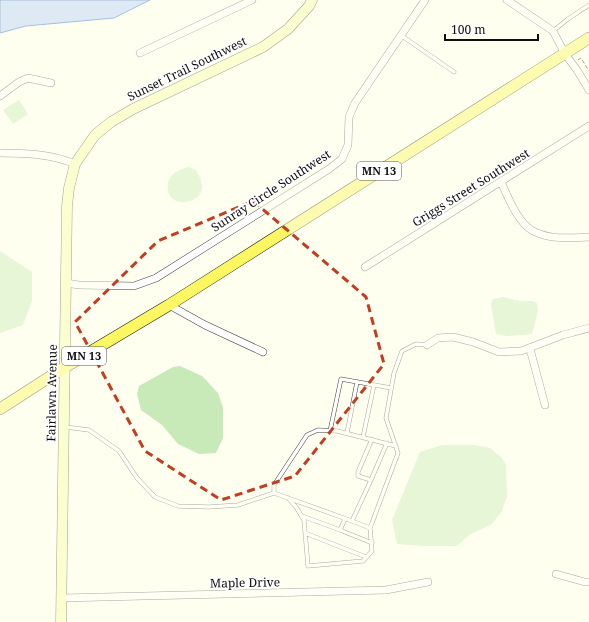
<svg xmlns="http://www.w3.org/2000/svg" width="589" height="622" viewBox="0 0 589 622" font-family="'Noto Serif',serif">
	<rect width="100%" height="100%" fill="#ffffef"/>
	<path fill="#c7eab8" d="M 19,100 L 28,114 L 13,124 L 3,110 Z
		M 189,167 L 196,170 C 198,174 201,179 202,184 C 205,199 184,207 173,199 C 170,197 168,193 168,189 C 166,175 178,170 189,167 Z
		M 0,251 L 32,272 L 32,301 L 23,325 L 0,333 Z
		M 503,297 L 520,301 L 533,301 L 537,303 L 538,311 L 532,334 L 507,336 L 496,334 L 491,304 L 493,299 Z
		M 180,366 L 202,376 L 218,393 L 223,407 L 223,438 L 216,453 L 199,454 L 178,444 L 162,425 L 141,410 L 137,394 L 139,386 L 173,367 Z
		M 442,445 L 474,445 L 490,448 L 502,458 L 506,465 L 507,496 L 502,511 L 492,524 L 469,535 L 457,546 L 424,546 L 397,544 L 392,520 L 420,452 Z"/>
	<path fill="#b3cff8" stroke="#3872d0" d="M 0,0 L 150,0 L 114,18 L 26,26 L 0,33 Z"/>
	<g fill="none" stroke-linecap="round" stroke-linejoin="round">
		<defs>
			<path id="lane" d="M 553,31 L 568,19 L 589,5
				M 402,36 L 454,72
				M 65,427 L 89,430 L 119,451 L 137,478 L 155,497 L 178,506 L 209,507 L 238,505 L 274,493 L 352,521 L 371,480 L 358,476 L 358,472 L 372,439
				M 330,431 L 341,379 L 391,388
				M 347,433 L 357,382
				M 363,437 L 374,385
				M 371,480 L 387,443
				M 274,493 L 274,485 L 307,435 L 318,430 L 337,431 L 396,446
				M 288,498 L 296,507 L 304,520 L 308,566 L 363,561 L 372,551 L 370,528 L 372,523 L 398,453 L 386,418 L 394,373 L 402,351 L 416,344 L 427,345
				M 302,516 L 340,530 L 345,519
				M 352,521 L 370,528
				M 340,530 L 372,543
				M 305,533 L 366,557"/>
			<path id="street" d="M 507,0 L 553,31 L 565,54 L 577,70 L 589,90
				M 140,53 L 252,0
				M 0,96 L 19,82 L 28,78 L 51,83
				M 0,153 C 25,153 52,154 75,164
				M 501,182 C 508,197 518,223 533,231 C 550,240 571,238 589,237
				M 365,267 L 589,126
				M 66,283 L 79,285 L 134,286 L 156,278 L 329,169 L 342,159 L 348,145 L 349,117 L 355,103 L 425,0
				M 169,305 L 205,325 L 263,352
				M 427,345 L 438,338 L 453,337 L 473,342 L 499,352 L 521,351 L 563,335 L 589,328
				M 530,349 L 545,405
				M 556,574 L 585,582 L 589,582
				M 62,598 L 386,590 L 428,582"/>
			<path id="secondary" d="M 61,622 L 67,206 L 69,188 L 75,164 L 95,135 L 111,122 L 133,109 L 263,47 L 288,29 L 309,6 L 312,0"/>
			<path id="primary" d="M 0,409 L 65,367 L 169,305 L 589,38"/>
		</defs>
		<use href="#lane" stroke="#414141" stroke-width="4.5"/>
		<use href="#street" stroke="#414141" stroke-width="8"/>
		<use href="#secondary" stroke="#303030" stroke-width="11"/>
		<use href="#primary" stroke="#1f1f1f" stroke-width="12"/>
		<path stroke="#303030" stroke-width="1" stroke-dasharray="4 2" stroke-linecap="butt" d="M 578,60 L 581,58 L 589,71"/>
		<use href="#lane" stroke="#fff" stroke-width="3.5"/>
		<use href="#street" stroke="#fff" stroke-width="7"/>
		<use href="#secondary" stroke="#f6ffaa" stroke-width="10"/>
		<use href="#primary" stroke="#fbf763" stroke-width="11"/>
	</g>
	<path d="M0 0H589V622H0ZM 253,201 L 366,297 L 384,364 L 295,476 L 221,500 L 145,451 L 75,322 L 158,241 Z" fill="#ffffef" fill-opacity=".55" fill-rule="evenodd"/>
	<path fill="none" stroke="#c23d22" stroke-width="3" stroke-dasharray="8 5" stroke-linejoin="round" d="M 253,201 L 366,297 L 384,364 L 295,476 L 221,500 L 145,451 L 75,322 L 158,241 Z"/>
	<g text-anchor="middle" stroke-width="4" stroke-linejoin="round" paint-order="stroke">
		<g fill="#fff" stroke="#565656" stroke-width="1">
			<rect x="357" y="162" width="44" height="18" rx="3"/>
			<rect x="62" y="347" width="44" height="18" rx="3"/>
		</g>
		<g font-size="11" font-weight="bold" fill="#0e0e0e">
			<text x="379" y="175">MN 13</text>
			<text x="84" y="360">MN 13</text>
		</g>
		<g font-size="12" fill="#0e0e0e" stroke="#fff">
			<text transform="translate(187 69) rotate(-26)" y="4">Sunset Trail Southwest</text>
			<text transform="translate(471 188) rotate(-32)" y="4">Griggs Street Southwest</text>
			<text transform="translate(271 191) rotate(-33)" y="4">Sunray Circle Southwest</text>
			<text transform="translate(52 393) rotate(-89)" y="4">Fairlawn Avenue</text>
			<text transform="translate(245 583) rotate(-1)" y="4">Maple Drive</text>
		</g>
	</g>
	<path d="M445 34v6h93v-6" fill="none" stroke="#0e0e0e" stroke-width="2"/>
	<text x="451" y="34" font-size="12" fill="#0e0e0e" stroke="#ffffff" stroke-width="3" paint-order="stroke">100 m</text>
</svg>
